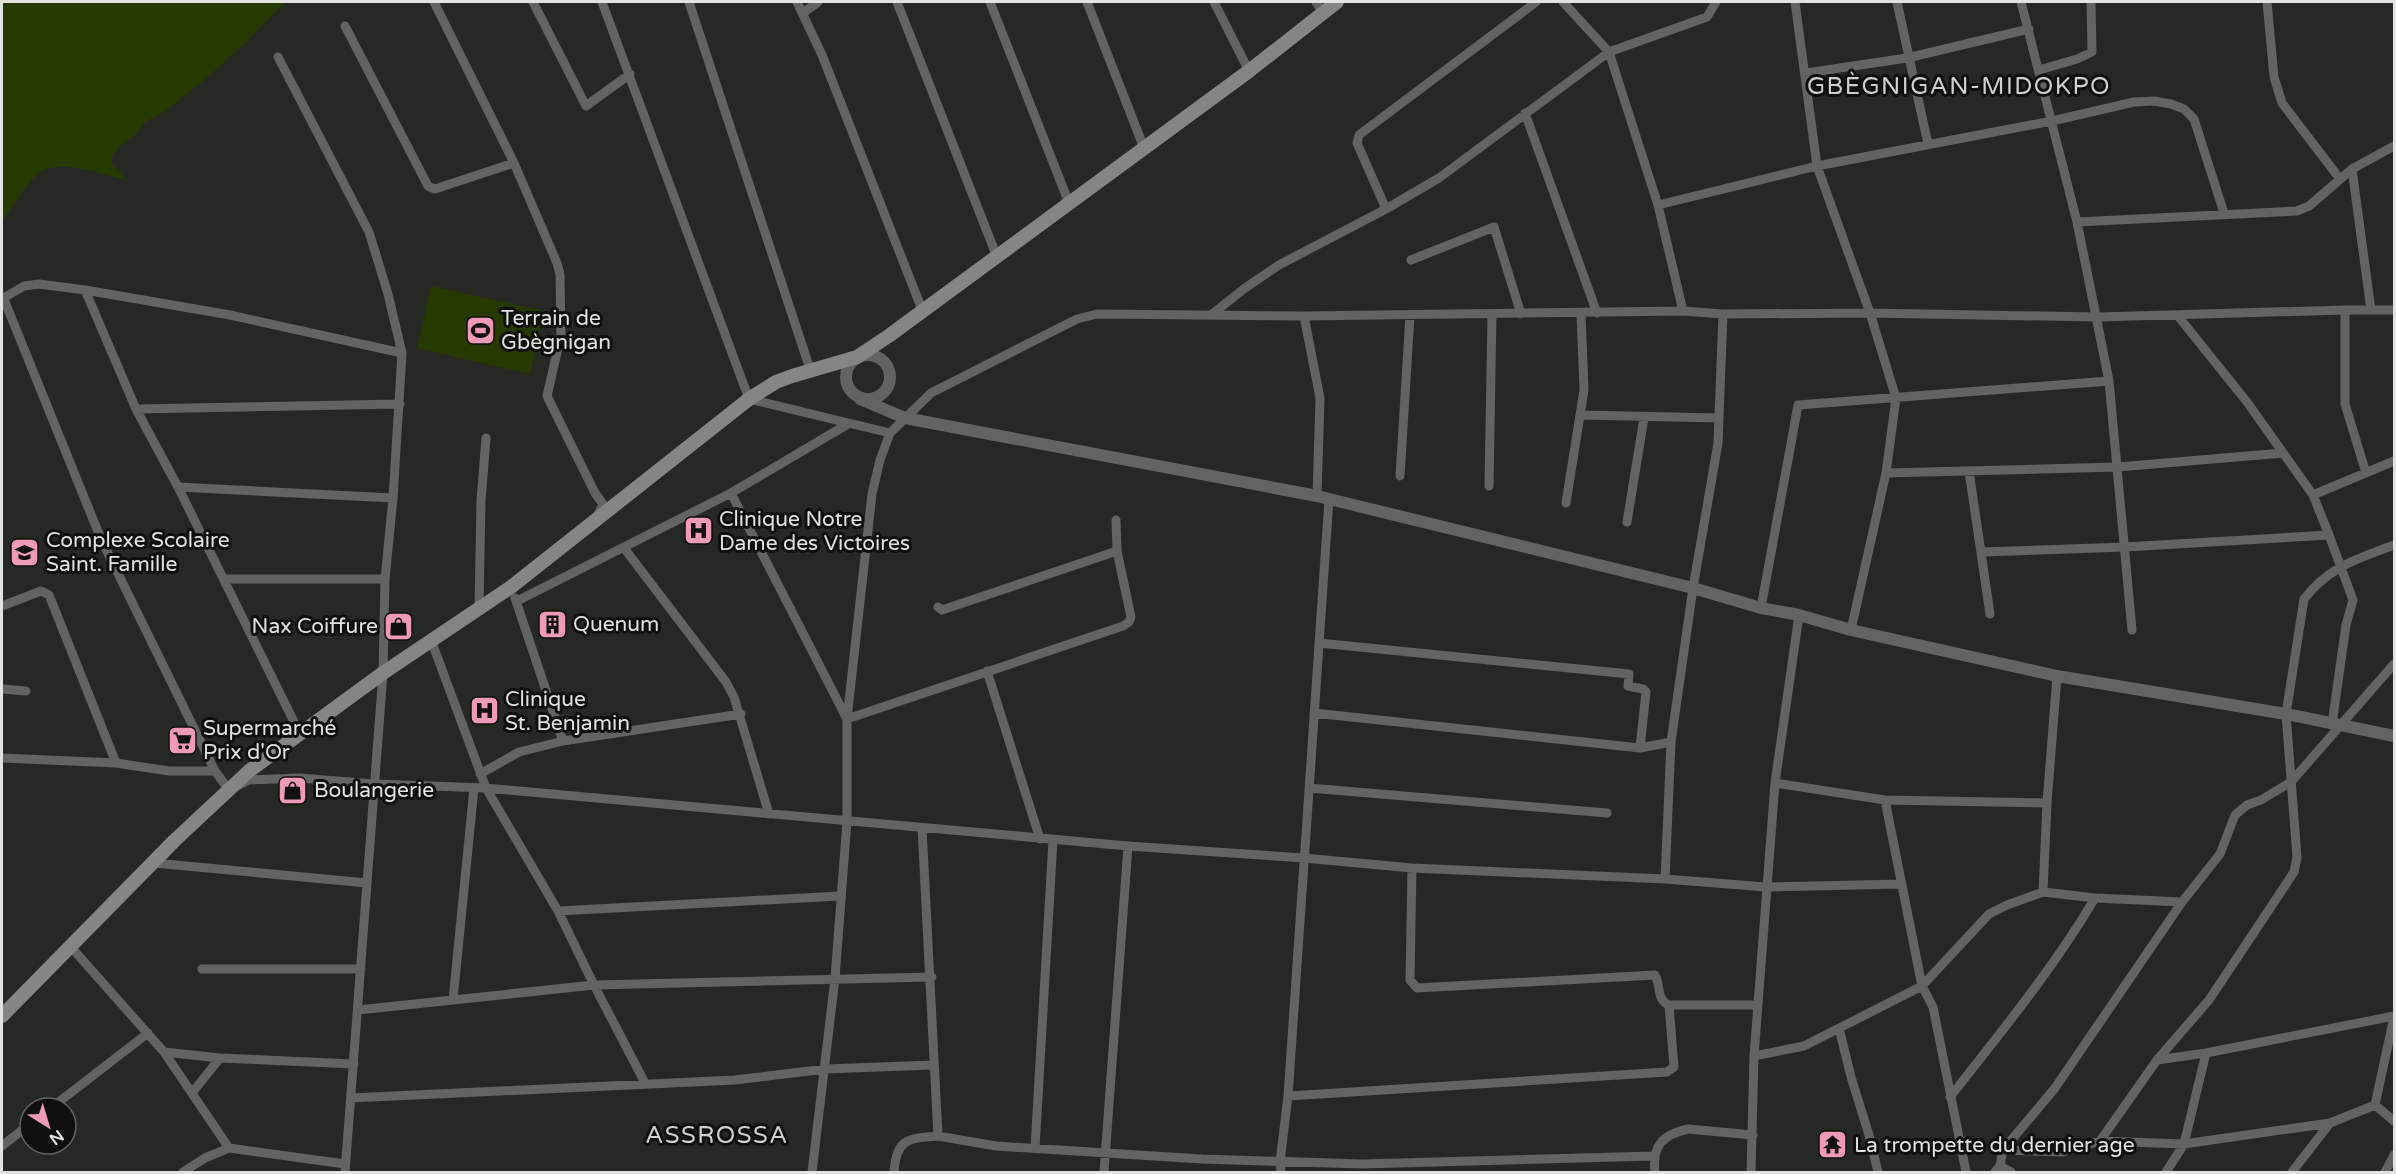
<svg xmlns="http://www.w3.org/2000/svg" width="2396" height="1174" viewBox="0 0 2396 1174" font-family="'Varela Round',sans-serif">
	<rect width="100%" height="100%" fill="#252823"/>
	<path fill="#263900" d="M 2,2 L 285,2 L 240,48 L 210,75 L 165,111 L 145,122 L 136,134 L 120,146 L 112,156 L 112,164 L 127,180 C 102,175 59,156 38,174 C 25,185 12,208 2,222 Z
		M 431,286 L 544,311 L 530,374 L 417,348 Z"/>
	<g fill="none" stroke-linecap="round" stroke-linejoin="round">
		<path stroke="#626461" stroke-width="9" d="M 434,2 L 514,163 L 557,263 L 560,275 L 561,335 L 547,396 L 595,493 L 603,504 L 597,517
			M 533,2 L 586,106 L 630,74
			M 602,2 L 749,399 L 890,433
			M 689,2 L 810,369
			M 797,2 L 822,55 L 923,312
			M 897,2 L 997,257
			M 990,2 L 1069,203
			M 1087,2 L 1144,148
			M 1214,2 L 1249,71
			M 1316,2 L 1323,13
			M 1563,2 L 1609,52 L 1658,205 L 1683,311
			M 1795,2 L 1817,166 L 1870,313 L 1896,398 L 1886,473 L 1851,630
			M 1897,2 L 1928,144
			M 2021,2 L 2077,222 L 2109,381 L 2132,630
			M 2267,2 L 2274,77 L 2282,103 L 2340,179
			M 803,13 L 818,2
			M 345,26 L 428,186 L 435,189 L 514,163
			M 278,57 L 369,232 L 388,294 L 402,353 L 393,498 L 385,579 L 383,673 L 345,1172
			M 2039,70 L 2077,59 L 2092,52 L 2091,2
			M 1806,73 L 1907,58 L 2029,29
			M 1525,113 L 1597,313
			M 2352,169 L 2371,310
			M 1658,205 L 1817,166 L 2052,121 L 2134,102 L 2154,101 L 2171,104 L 2184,109 L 2194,119 L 2224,213
			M 1386,209 L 1357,143 L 1359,135 L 1536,2
			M 2077,222 L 2297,211 L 2309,206 L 2352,169 L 2394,146
			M 1411,260 L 1494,227 L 1521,314
			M 85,290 L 136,409 L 178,487 L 300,734
			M 3,297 L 101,539 L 215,771 L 229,790 L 249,780 L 300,778 L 374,784 L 486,788 L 431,640
			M 2,299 L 24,286 L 39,284 L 85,290 L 230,315 L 402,353
			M 2345,310 L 2345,404 L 2366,473
			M 1211,315 L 1245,288 L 1279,265 L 1386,209 L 1439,178 L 1609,52 L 1707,17 L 1716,2
			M 1304,316 L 1320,398 L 1317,496
			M 2178,316 L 2247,402 L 2313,495 L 2329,535 L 2353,600 L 2346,625 L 2332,724
			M 136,409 L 400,404
			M 1582,415 L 1719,418
			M 1969,471 L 1990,614
			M 1886,473 L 2118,467 L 2283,453
			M 1400,476 L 1410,315
			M 1489,486 L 1492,314
			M 178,487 L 393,498
			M 731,493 L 847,719 L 1123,626 L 1129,622 L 1131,617 L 1117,551 L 1116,520
			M 2313,495 L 2394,461
			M 1566,503 L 1584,390 L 1581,314
			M 1627,522 L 1644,418
			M 624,548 L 726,682 L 734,697 L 769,814
			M 1981,552 L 2125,547 L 2329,535
			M 224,579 L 385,579
			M 517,601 L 731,493 L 848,424
			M 2,606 L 41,591 L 49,595 L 116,763
			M 938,607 L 942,610 L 1117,551
			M 479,608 L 481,501 L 486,438
			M 1761,608 L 1798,405 L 2109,381
			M 1319,643 L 1629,674 L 1628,686 L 1643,689 L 1646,692 L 1640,748
			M 987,671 L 1040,839
			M 2,689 L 26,691
			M 1314,713 L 1640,748 L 1671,742
			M 563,741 L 741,714
			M 2,758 L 116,763 L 169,771 L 215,771
			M 480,774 L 519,752 L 563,741 L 515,598
			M 1775,783 L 1885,800 L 2047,803
			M 1309,788 L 1607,813
			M 1885,800 L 1922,986 L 1933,1007 L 1966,1172
			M 922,828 L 938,1136 L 996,1146 L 1202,1159 L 1362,1164 L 1653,1156
			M 154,863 L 367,883
			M 1412,868 L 1410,980 L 1417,988 L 1655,975 C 1661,985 1656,1000 1669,1005 L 1757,1005
			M 1665,879 L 1671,742 L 1693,588 L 1718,443 L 1723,314
			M 2043,892 L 2047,803 L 2057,676
			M 840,896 L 558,911 L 486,788 L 1128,846 L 1304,858 L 1412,868 L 1665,879 L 1766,887 L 1902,884
			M 71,947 L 164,1052 L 229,1148
			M 202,969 L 361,969
			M 453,1000 L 594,985 L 558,911
			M 358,1010 L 453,1000 L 474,788
			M 1839,1028 L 1851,1077 L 1869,1135 L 1878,1172
			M 164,1052 L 220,1058 L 354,1064
			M 1754,1056 L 1804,1046 L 1922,986 L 1989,914 L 2007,905 L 2043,892 L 2095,898 L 2182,902
			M 2157,1060 L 2206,1053 L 2394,1016
			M 645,1083 L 594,985 L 932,977
			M 192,1093 L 220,1058
			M 1288,1096 L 1667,1072 L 1674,1067 L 1669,1005
			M 1950,1097 C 2001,1032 2053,969 2095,898
			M 351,1098 L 735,1080 L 825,1069 L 934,1065
			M 2375,1105 L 2394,1017
			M 2375,1105 L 2394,1121
			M 51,1108 L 148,1033
			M 2100,1141 L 2157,1060 L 2209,1000 L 2294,872 L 2297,857 L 2286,714 L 2304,599 C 2330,566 2357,559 2394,545
			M 2,1146 L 30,1124
			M 1035,1148 L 1053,840
			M 2003,1150 L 2063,1152 L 2100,1141 L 2184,1144 L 2330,1123 L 2375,1105
			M 2000,1166 L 2011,1172
			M 183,1172 L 205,1158 L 229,1148 L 345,1164
			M 812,1172 L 835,978 L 847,821 L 847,719 L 872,494 L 880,460 L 890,433 L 931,393 L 1077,319 L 1097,314 L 1304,316 L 1683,311 L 1723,314 L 1870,313 L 2098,317 L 2345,310 L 2394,310
			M 894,1172 C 896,1139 908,1138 938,1136
			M 1104,1172 L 1128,846
			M 1281,1172 L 1280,1162 L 1288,1096 L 1329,499
			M 1655,1172 C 1652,1146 1662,1135 1688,1129 L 1753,1135
			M 1751,1172 L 1754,1056 L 1775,783 L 1799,615
			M 1995,1172 L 2000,1166 L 2003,1150 L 2055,1088 L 2182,902 L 2220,854 L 2235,815 L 2247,805 L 2261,800 L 2291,782 L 2394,664
			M 2166,1172 L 2184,1144 L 2206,1053
			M 2292,1172 L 2330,1123
			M 2385,1172 L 2394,1155"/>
		<path stroke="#626461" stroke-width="12" d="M846 377a22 22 0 1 1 44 0a22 22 0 1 1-44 0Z
			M 860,399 L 905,418 L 1317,496 L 1693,588 L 1761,608 L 1799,615 L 1851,630 L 2057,676 L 2286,714 L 2394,736"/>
		<path stroke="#848682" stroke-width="14" d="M 2,1016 L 174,841 L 249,771 L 383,673 L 511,587 L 749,399 L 776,382 L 792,376 L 857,357 L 890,335 L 1249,71 L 1337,2"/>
	</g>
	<defs>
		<symbol id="stadium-square" viewBox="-11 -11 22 22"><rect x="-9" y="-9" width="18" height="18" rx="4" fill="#ef9ab7" stroke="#0f100e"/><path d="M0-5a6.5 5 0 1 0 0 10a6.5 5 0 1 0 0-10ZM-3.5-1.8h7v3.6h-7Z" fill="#111"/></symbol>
		<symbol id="hospital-square" viewBox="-11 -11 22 22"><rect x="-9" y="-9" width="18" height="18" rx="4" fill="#ef9ab7" stroke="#0f100e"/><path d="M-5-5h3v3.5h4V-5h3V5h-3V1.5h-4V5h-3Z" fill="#111"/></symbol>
		<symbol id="school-square" viewBox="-11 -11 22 22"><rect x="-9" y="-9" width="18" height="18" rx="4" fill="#ef9ab7" stroke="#0f100e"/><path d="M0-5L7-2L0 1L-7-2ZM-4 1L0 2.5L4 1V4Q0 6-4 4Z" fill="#111"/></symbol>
		<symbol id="building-square" viewBox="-11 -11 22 22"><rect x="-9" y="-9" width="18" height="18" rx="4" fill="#ef9ab7" stroke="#0f100e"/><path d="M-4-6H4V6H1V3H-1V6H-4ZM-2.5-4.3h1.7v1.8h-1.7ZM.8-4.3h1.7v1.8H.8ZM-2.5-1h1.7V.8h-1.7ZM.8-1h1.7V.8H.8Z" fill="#111"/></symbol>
		<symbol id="shop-square" viewBox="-11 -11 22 22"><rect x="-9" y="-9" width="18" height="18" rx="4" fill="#ef9ab7" stroke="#0f100e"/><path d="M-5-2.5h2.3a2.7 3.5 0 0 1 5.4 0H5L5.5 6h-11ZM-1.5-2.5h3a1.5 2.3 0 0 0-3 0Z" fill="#111"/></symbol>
		<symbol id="supermarket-square" viewBox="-11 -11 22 22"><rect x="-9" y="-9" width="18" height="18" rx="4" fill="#ef9ab7" stroke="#0f100e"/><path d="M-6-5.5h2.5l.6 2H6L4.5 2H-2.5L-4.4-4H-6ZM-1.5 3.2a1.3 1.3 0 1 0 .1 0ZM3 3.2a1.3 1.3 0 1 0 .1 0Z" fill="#111"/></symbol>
		<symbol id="temple-square" viewBox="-11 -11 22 22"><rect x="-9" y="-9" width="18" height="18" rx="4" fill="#ef9ab7" stroke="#0f100e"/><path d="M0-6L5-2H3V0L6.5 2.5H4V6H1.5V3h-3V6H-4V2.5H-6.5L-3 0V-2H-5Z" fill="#111"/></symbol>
	</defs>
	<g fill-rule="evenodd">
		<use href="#stadium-square" x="464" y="314" width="33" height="33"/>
		<use href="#hospital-square" x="682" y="514" width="33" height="33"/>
		<use href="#school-square" x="8" y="536" width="33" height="33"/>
		<use href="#building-square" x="536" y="608" width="33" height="33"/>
		<use href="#shop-square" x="382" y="610" width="33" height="33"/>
		<use href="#hospital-square" x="468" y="694" width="33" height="33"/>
		<use href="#supermarket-square" x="166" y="724" width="33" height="33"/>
		<use href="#shop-square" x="276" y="774" width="33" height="33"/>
		<use href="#temple-square" x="1816" y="1128" width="33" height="33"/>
	</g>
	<g text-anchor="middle" stroke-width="6" stroke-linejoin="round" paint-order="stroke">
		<g font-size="21" fill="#e1e3df" stroke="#0f100e" text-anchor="start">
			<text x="501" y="325">Terrain de<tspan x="501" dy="24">Gbègnigan</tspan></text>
			<text x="719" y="526">Clinique Notre<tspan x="719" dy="24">Dame des Victoires</tspan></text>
			<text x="46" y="547">Complexe Scolaire<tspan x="46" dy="24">Saint. Famille</tspan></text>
			<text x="573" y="631">Quenum</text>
			<text x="378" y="633" text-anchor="end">Nax Coiffure</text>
			<text x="505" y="706">Clinique<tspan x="505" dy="24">St. Benjamin</tspan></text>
			<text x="203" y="735">Supermarché<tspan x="203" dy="24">Prix d'Or</tspan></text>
			<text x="314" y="797">Boulangerie</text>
			<text x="1854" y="1152">La trompette du dernier age</text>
		</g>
		<g font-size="24" letter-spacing="1.5" fill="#cfd2cb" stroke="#0f100e">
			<text x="1959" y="94">GBÈGNIGAN-MIDOKPO</text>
			<text x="717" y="1143">ASSROSSA</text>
		</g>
	</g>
	<rect width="2396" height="1174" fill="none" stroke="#e1e3df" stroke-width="6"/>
	<g transform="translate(48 1126) rotate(143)"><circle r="28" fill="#0f100e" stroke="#636462" stroke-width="1.5"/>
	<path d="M0-4.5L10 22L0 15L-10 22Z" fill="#ef9ab7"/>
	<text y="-9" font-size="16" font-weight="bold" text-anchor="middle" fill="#e1e3df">N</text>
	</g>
</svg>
